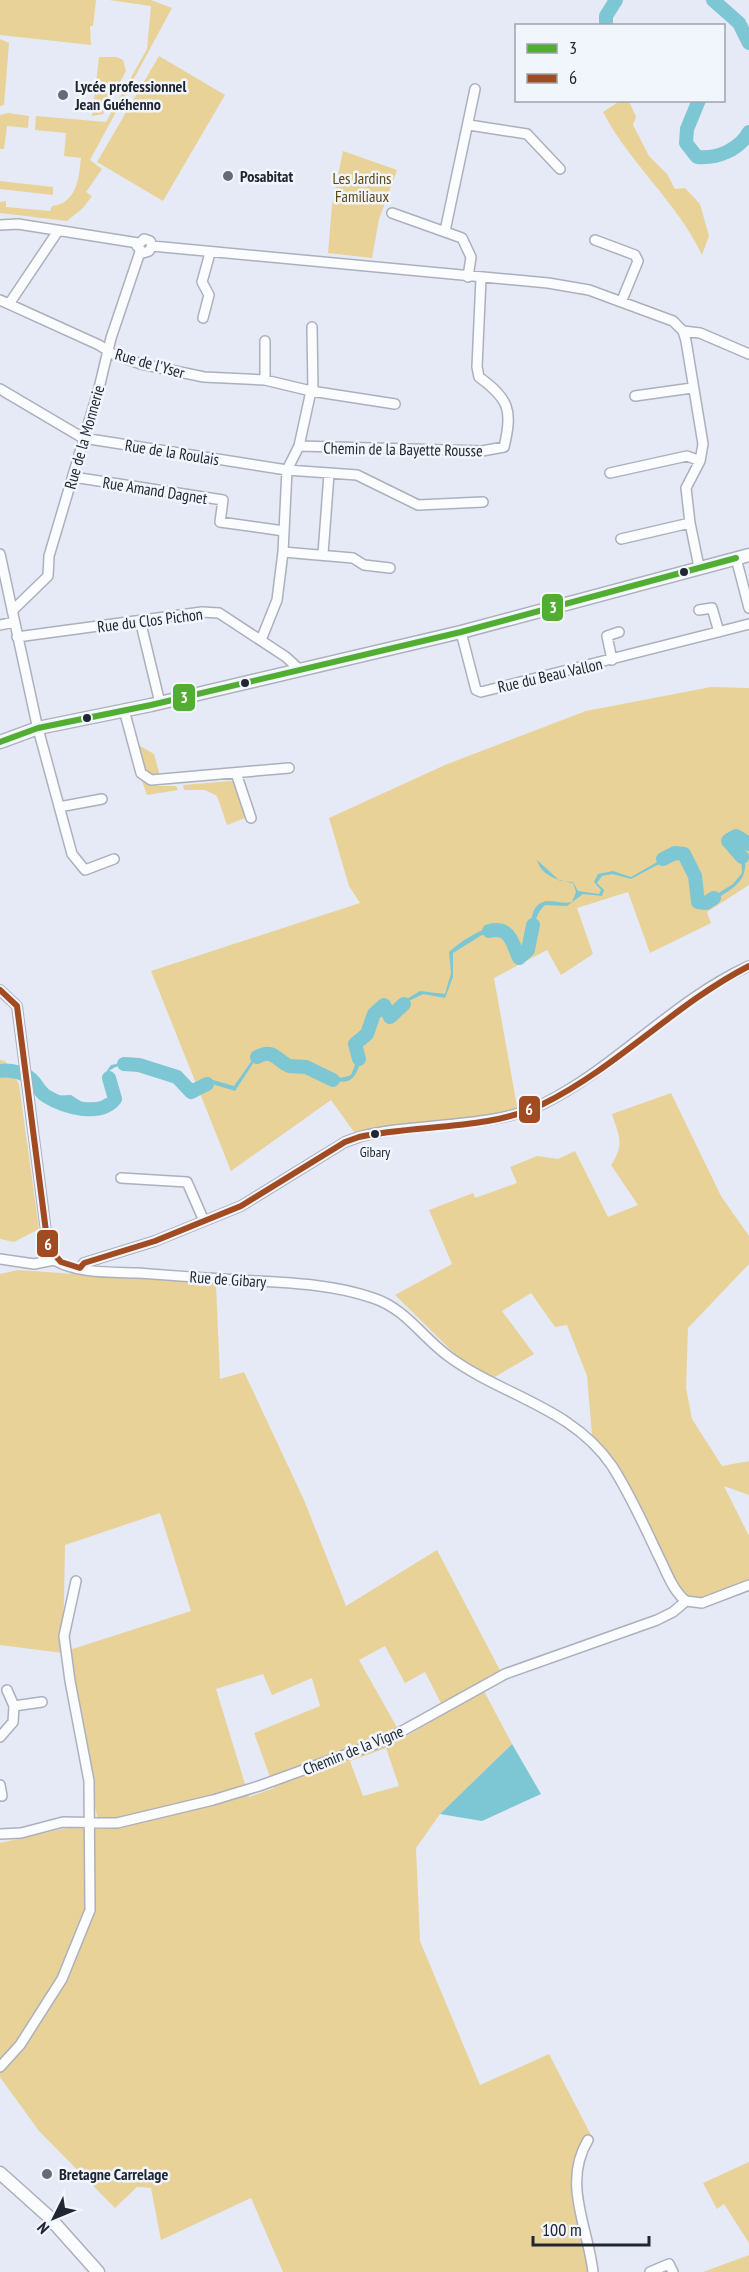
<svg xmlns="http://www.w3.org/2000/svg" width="749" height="2272" viewBox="0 0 749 2272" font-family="'PT Sans Narrow',sans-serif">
	<rect width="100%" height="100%" fill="#e5eaf6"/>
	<path fill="#e9d298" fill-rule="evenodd" d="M 0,0 L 96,0 L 93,26 L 90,26 L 91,45 L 0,35 Z
		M 109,0 L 151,0 L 172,8 L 90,160 L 102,169 L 86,192 L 92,196 L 83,208 L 67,221 L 0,213 L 0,202 L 6,201 L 6,207 L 50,211 L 52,206 C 77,203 79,178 81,158 L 64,156 L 66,133 L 35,130 L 36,116 L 106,122 L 147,49 L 151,6 Z
		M 0,39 L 9,43 L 4,105 L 0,106 Z
		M 159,56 L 225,95 L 163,201 L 97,162 Z
		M 99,57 L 117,57 L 123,60 L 126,71 L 103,114 L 92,116 Z
		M 620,101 L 629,101 L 636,117 L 633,125 L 649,156 L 667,174 L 675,189 L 685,188 L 700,204 L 709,236 L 702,255 C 677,202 630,164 603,112 Z
		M 8,113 L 29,116 L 28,128 L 7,126 L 4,149 L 0,149 L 0,115 Z
		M 343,151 L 397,170 L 379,219 L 372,258 L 328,253 L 332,205 Z
		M 0,181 L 53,187 L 53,195 L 0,189 Z
		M 711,687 L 749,688 L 749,885 L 707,912 L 711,923 L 650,953 L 628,892 L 577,908 L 593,954 L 561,975 L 547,950 L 494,978 L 518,1112 L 354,1132 L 331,1100 L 231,1171 L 151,971 L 360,903 L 349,886 L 329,818 L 445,765 L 586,711 Z
		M 135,743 L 154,754 L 160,776 C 141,776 140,758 135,743 Z
		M 142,781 L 153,786 L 176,786 L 178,790 L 147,795 Z
		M 230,781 L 235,782 L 247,815 L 245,818 L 227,825 L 217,796 L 205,790 L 184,790 L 183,785 Z
		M 0,1060 L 5,1061 L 19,1084 L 39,1229 L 14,1242 L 0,1239 Z
		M 671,1093 L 721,1196 L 749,1236 L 749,1264 L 688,1328 L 686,1388 L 692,1419 L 722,1466 L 749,1461 L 749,1495 L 724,1486 L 749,1536 L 749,1579 L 701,1600 L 689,1600 L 680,1591 L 627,1480 L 592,1435 L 587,1376 L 567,1325 L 555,1327 L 531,1293 L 502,1311 L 534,1354 L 493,1378 L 459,1358 L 395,1295 L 452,1264 L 429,1210 L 473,1193 L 475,1198 L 517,1183 L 510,1167 L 537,1156 L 558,1159 L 575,1151 L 608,1217 L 638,1205 L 611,1165 C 625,1144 619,1136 612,1114 Z
		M 18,1270 L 216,1284 L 220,1379 L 244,1372 L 304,1500 L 346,1606 L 437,1550 L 504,1678 L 484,1691 L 512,1744 L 440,1814 L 416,1848 L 420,1941 L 480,2085 L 549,2054 L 593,2139 L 581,2165 L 578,2186 L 597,2272 L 283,2272 L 251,2198 L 161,2240 L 151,2188 L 137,2187 L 115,2208 L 39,2131 L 0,2077 L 0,1843 L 98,1821 L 63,1653 L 0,1645 L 0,1274 ZM 160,1513 L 191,1611 L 63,1652 L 65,1545 ZM 385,1646 L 405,1683 L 425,1672 L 446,1713 L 403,1738 L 359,1660 ZM 263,1674 L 272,1695 L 312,1678 L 320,1706 L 254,1733 L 274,1788 L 249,1797 L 216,1689 ZM 386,1748 L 399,1786 L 363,1796 L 350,1761 Z
		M 749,2162 L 749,2243 L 724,2204 L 717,2209 L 703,2183 Z
		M 749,2255 L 749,2272 L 703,2272 Z"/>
	<path fill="#7dc7d4" d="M 726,833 L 738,833 L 749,839 L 749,843 L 739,837 L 732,838 L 729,843 L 745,860 C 748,885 726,891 709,904 L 698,902 L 699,881 L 687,855 L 680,853 L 631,879 L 612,874 L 602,876 L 597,883 L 604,890 L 602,896 L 583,894 L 567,906 L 545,905 C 526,923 543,941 520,960 L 510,934 L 500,929 L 482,935 L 453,953 L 453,977 L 445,998 L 423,994 L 409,1001 L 392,1019 L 387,1006 L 376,1017 L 370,1035 L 356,1045 L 362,1056 C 354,1092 339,1084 315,1070 C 307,1066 295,1068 287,1067 L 278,1056 L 266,1054 L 254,1062 L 235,1091 L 212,1084 L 195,1094 C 188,1090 185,1081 178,1078 C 159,1069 127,1056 109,1071 L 108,1076 L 118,1098 C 105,1120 85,1108 66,1102 C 58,1100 49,1099 43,1094 C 37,1088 36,1078 28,1076 L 28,1073 L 35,1075 L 50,1096 L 71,1095 L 88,1106 L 113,1103 L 116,1097 L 106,1072 L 111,1065 C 138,1059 159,1070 184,1078 L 187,1088 L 195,1091 L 213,1080 L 234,1086 L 253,1059 L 266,1050 L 282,1054 L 290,1064 C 297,1065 307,1063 314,1066 C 327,1072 336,1082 351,1075 L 359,1055 L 353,1045 L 369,1033 L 370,1020 L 383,1002 L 386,1000 L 395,1014 L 405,1000 L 420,991 L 445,994 L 451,973 L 449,952 C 464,939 489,922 509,927 L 516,935 L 522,953 L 531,946 C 531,932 527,902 548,901 C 557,901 563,904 572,902 L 576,892 L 573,883 C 559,881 541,876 537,860 L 560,881 L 573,882 L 578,891 L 599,894 L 601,890 L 594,882 L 598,874 L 613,871 L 631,877 L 680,849 L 688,852 C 697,869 705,880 700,899 L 704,902 L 733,884 L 742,873 L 741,856 L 729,850 L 722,843 Z
		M 512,1744 L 541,1794 L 482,1821 L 440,1814 Z"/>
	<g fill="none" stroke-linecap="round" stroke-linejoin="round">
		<path stroke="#7dc7d4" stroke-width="14" d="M 713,0 L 739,23 L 749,43
			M 606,26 L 606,16 L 616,0
			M 699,100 L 687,129 L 686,143 L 697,157 C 717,159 739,150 749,132
			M 742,857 L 728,841 L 736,836 L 749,844
			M 663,859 L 675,853 L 684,854 L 695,876 L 698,902 L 706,903 L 714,898
			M 489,931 C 510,926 512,942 519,958 L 528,950 L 533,925
			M 257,1057 C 274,1048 276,1060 289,1066 L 306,1067 L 333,1080
			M 359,1059 L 355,1044 L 367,1034 L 374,1014 L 384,1005 L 390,1017 L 404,1004
			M 124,1064 L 139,1065 L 177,1077 L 191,1092 L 207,1084
			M 0,1071 C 10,1069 27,1073 34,1082 C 38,1087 40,1092 46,1096 C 64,1107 100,1118 115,1099 L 109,1078"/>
		<defs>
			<path id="minor" d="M 469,125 L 527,134 L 560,169
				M 392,213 L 462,238 L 471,257 L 468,277
				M 0,225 L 18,224 L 138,243
				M 445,231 L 475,89
				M 595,240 L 635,255 L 638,261 L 622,300
				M 152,246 L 149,251 L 143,253 L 137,246 L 144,239 L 150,241 L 152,246 L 548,283 L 589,290 L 673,321 L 683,331 L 686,341 L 703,444 L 700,461 L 686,488 L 690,523 L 699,567
				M 0,300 L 99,345 L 113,354 L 141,364 L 204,377 L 265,380 L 311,391
				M 9,304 L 58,231
				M 203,318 L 209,295 L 202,282 L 210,253
				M 312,327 L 313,391
				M 683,331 L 700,333 L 749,354
				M 265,341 L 265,380
				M 0,389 L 83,438 L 287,470 L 357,475 L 418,505 L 483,502
				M 635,396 L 692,388
				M 299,446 L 482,451 L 504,447 C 513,410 509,399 479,377 L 477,367 L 481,278
				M 610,473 L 687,456 L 700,461
				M 73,477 L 223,500 L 220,522 L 284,531
				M 621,539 L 690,523
				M 283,552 L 353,558 L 364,565 L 390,568
				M 0,554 L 37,725 L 72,854 L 85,870 L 114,859
				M 323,554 L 329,474
				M 736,558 L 749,608
				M 699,610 L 712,608 L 719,632
				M 12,611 L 48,576 L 49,556 L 99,388 L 111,338 L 140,252
				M 140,620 L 160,703
				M 0,625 L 14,622
				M 461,632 L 476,690 L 481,692 L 749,624
				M 17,637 L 202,612 L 219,613 L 286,657 L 300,670
				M 261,640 L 277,600 L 283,552 L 287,470 L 299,446 L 311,391 L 395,404
				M 612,660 L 607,636 L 619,632
				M 124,710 L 141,773 L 151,780 L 289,768
				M 236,773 L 251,818
				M 59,807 L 102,799
				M 0,990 L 17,1006 L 48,1247 L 54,1260
				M 121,1178 L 187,1182 L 204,1221
				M 0,1259 L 34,1264 L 54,1260
				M 54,1260 C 79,1274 111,1272 138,1273 C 178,1276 217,1279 256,1281 C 295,1283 336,1285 373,1298 C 406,1309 421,1336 448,1356 C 502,1396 572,1407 612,1466 C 630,1494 644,1525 658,1555 C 666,1570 672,1590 686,1601 L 702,1603 L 749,1585
				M 80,1268 L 84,1263 L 155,1241 L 241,1206 L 345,1142 L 359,1137 C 414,1122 493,1129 543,1104 C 617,1067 674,1000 749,966
				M 7,1690 L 14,1706
				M 0,1737 L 13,1722 L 14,1706 L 42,1702
				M 0,1785 L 2,1796
				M 0,1834 L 21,1833 L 63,1822 L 117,1823 L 213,1800 L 259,1786 L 386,1740 L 505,1674 L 657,1620 L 673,1612 L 686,1601
				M 0,2067 L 20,2045 L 62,1979 L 90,1910 L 89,1781 L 70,1681 L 64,1636 L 76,1581
				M 588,2140 C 562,2183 588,2227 593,2272
				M 650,2272 L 669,2264 L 673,2272"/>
			<path id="major" d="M 0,742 L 38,728 L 151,705 L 461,632 L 749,555
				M 0,2173 L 48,2216 L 98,2272"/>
		</defs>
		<use href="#minor" stroke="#acb0bc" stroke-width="12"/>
		<use href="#major" stroke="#acb0bc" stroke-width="15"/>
		<use href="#minor" stroke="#fbfcfe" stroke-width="9"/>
		<use href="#major" stroke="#fbfcfe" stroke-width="12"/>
		<defs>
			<path id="bus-1" d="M 0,742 L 38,728 L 151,705 L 461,632 L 736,558"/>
			<path id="bus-2" d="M 0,990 L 17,1006 L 48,1247 L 61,1262 L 80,1268 L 84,1263 L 155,1241 L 241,1206 L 345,1142 L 359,1137 C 419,1124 488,1131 543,1104 C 618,1067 675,1004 749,966"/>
		</defs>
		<use href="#bus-1" stroke="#f1f5fc" stroke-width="10"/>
		<use href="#bus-2" stroke="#f1f5fc" stroke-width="10"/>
		<use href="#bus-1" stroke="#52ae32" stroke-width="6"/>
		<use href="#bus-2" stroke="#a04b22" stroke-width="6"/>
	</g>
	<g fill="#666b77" stroke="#f1f5fc" stroke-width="2">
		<circle cx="63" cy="95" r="6"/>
		<circle cx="228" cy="176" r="6"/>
		<circle cx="47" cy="2174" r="6"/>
	</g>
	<g fill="#212633" stroke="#f1f5fc" stroke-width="2">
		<circle cx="684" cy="572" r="5"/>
		<circle cx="245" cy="683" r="5"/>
		<circle cx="87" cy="718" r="5"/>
		<circle cx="375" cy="1134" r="5"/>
	</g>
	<g text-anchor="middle" stroke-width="5" stroke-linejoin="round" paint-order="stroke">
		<g font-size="14" fill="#212633" stroke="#f1f5fc">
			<text x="375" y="1157">Gibary</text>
		</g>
		<g font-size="16" font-weight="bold" fill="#212633" stroke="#f1f5fc" text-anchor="start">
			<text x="75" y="92">Lycée professionnel<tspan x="75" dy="18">Jean Guéhenno</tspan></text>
			<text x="240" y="182">Posabitat</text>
			<text x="59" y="2180">Bretagne Carrelage</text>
		</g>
		<g font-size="16" fill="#5d480f" stroke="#f1f5fc">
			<text x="362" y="184">Les Jardins<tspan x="362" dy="18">Familiaux</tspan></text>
		</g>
		<g font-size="16" fill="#212633" stroke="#f1f5fc">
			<text transform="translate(150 363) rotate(16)" y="6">Rue de l'Yser</text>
			<text transform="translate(84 437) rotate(-74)" y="6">Rue de la Monnerie</text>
			<text transform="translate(403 449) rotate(1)" y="6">Chemin de la Bayette Rousse</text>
			<text transform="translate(172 452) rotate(9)" y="6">Rue de la Roulais</text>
			<text transform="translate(155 490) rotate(9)" y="6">Rue Amand Dagnet</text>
			<text transform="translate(150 620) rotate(-7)" y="6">Rue du Clos Pichon</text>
			<text transform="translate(550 675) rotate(-13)" y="6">Rue du Beau Vallon</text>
			<text transform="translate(228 1279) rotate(4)" y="6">Rue de Gibary</text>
			<text transform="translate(353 1750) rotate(-22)" y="6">Chemin de la Vigne</text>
		</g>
	</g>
	<g stroke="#f1f5fc" stroke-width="2">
		<rect x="541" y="593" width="23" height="29" rx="6" fill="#52ae32"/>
		<rect x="172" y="683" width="24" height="29" rx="6" fill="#52ae32"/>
		<rect x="518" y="1095" width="23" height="29" rx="6" fill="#a04b22"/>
		<rect x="36" y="1229" width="23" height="29" rx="6" fill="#a04b22"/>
	</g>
	<g font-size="16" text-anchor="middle" font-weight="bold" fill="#fff">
		<text x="553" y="613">3</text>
		<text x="184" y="703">3</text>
		<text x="529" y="1115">6</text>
		<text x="48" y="1250">6</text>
	</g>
	<rect x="515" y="24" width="210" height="78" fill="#f1f5fc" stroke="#9ea2ac" stroke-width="1.5"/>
	<rect x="527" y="44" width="30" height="9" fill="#52ae32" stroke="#9ea2ac" stroke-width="1.5"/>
	<text x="569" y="54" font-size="18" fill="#212633">3</text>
	<rect x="527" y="74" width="30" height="9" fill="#a04b22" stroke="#9ea2ac" stroke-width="1.5"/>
	<text x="569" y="84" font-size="18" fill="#212633">6</text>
	<g transform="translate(54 2218) rotate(227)" stroke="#f1f5fc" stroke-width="4.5" paint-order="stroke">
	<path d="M0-4.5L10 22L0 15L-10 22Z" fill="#212633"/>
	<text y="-9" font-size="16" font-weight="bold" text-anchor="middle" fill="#212633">N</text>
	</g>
	<path d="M533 2236v9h116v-9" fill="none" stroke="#212633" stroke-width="3"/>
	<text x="542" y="2236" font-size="18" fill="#212633" stroke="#f1f5fc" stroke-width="4.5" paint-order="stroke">100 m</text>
</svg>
